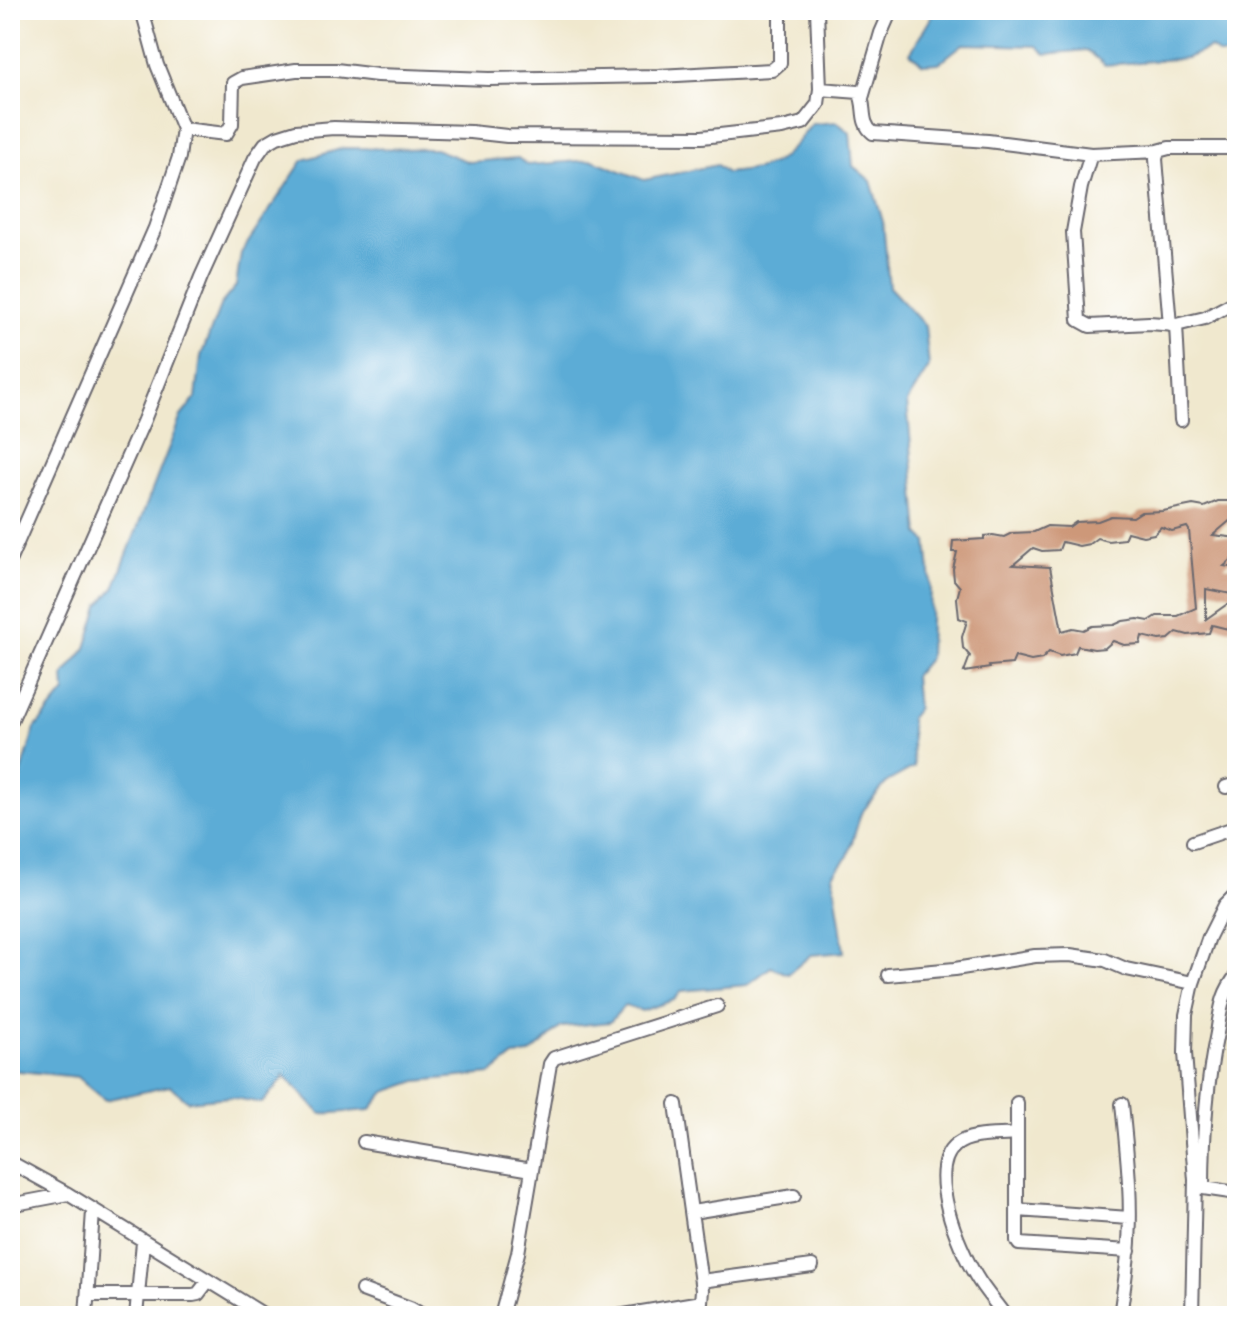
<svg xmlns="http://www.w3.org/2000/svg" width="1247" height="1326" viewBox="0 0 1247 1326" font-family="'EB Garamond',serif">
	<rect width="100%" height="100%" fill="#fff"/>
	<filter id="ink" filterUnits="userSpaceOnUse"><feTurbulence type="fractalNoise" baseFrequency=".0125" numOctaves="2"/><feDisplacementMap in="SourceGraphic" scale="16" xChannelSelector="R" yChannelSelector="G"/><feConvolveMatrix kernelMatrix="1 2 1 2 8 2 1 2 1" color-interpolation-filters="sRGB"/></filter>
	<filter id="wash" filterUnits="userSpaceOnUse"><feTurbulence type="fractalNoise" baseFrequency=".006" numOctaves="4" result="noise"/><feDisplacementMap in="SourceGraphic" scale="32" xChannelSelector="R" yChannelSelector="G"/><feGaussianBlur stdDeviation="1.8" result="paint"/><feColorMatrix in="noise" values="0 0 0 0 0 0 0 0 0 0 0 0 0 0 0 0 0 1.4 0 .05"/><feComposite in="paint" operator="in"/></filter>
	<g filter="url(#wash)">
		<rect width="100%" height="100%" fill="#f0e8ce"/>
		<path fill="#5cacd6" stroke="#3f6788" stroke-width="2" d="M 931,10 L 1237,10 L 1237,55 L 1220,55 L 1210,48 L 1187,58 L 1105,65 L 1087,50 L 1046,54 L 1037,46 L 963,44 L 939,63 L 923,64 L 910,53 L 931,18 Z
			M 837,122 L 850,133 L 853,166 L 871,181 L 883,222 L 889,287 L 925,326 L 929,367 L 907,402 L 919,534 L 927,542 L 931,583 L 929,658 L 914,676 L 917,709 L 910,718 L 914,767 L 887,782 L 861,813 L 848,856 L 833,874 L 844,952 L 811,955 L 788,974 L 771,967 L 747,985 L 682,991 L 674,1000 L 642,1011 L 625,1005 L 610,1022 L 561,1027 L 530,1054 L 514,1056 L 491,1074 L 417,1081 L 385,1092 L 370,1110 L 321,1114 L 285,1076 L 262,1103 L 229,1097 L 188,1101 L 170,1086 L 105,1100 L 78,1077 L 10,1070 L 10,812 L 35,728 L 65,692 L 64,675 L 86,648 L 99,606 L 114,588 L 181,416 L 196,398 L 201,356 L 221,304 L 236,286 L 241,253 L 303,160 L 344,148 L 435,149 L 469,162 L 518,158 L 527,165 L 593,160 L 644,180 L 717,165 L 726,173 C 779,168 780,163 812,124 Z"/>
		<g id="blocks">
			<path fill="#cd9879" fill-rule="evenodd" d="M 1218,501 L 1237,501 L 1237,519 L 1233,518 L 1213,535 L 1237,538 L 1237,555 L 1224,566 L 1237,568 L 1237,588 L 1231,594 L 1206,589 L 1206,619 L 1226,605 L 1237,604 L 1237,628 L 1228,629 L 1212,625 L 1209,633 L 1188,635 L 1177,632 L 1169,639 L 1159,640 L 1142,636 L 1140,644 L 1124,645 L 1113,641 L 1105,648 L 1094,649 L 1078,646 L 1075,653 L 1060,656 L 1049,652 L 1042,659 L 1031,661 L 1015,657 L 1012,664 L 989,666 L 990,668 L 964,672 L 970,656 L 963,648 L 962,637 L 967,621 L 959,618 L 957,598 L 960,587 L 954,580 L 953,569 L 957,552 L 952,552 L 953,541 L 984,539 L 984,536 L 993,535 L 1004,537 L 1012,533 L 1034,532 L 1047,526 L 1069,527 L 1076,522 L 1098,521 L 1111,516 L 1133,517 L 1141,512 L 1163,511 L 1193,505 L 1204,507 ZM 1161,527 L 1172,531 L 1187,527 L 1189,530 L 1196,608 L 1178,616 L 1157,616 L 1149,621 L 1138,619 L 1123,621 L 1114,625 L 1092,626 L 1084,630 L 1073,628 L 1062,631 L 1050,567 L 1013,565 L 1033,548 L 1042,551 L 1059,550 L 1062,542 L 1079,546 L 1089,544 L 1097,538 L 1108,541 L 1124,539 L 1127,532 L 1143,536 L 1154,534 Z"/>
		</g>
	</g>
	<g filter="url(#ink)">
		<use href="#blocks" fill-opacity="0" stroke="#6a676e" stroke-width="2"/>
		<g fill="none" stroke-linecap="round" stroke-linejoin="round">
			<defs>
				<path id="minor" d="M 142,10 L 157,65 L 183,129
					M 820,89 L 859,92 C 867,106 859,122 873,133 L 988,141 L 1091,154 L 1159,151
					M 862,98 L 881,33 L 891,10
					M 1091,154 L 1081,187 L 1073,232 L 1079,320 L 1090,326 L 1149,323 L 1176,325 L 1205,318 L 1237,301
					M 1170,325 L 1156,159 L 1158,151 L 1169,148 L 1237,148
					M 1176,325 L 1181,420
					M 10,559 L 155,228 L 179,157 L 183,129 L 226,134 L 232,124 L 233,83 L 242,78 L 296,70 L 336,70 L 377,75 L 489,79 L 658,76 L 772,70 L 780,63 L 780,10
					M 10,723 L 144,420 L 201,277 L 255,158 L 265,144 L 277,137 L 296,131 L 334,128 L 471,132 L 507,136 L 702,137 L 782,128 L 803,123 L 818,104 L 820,89 L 817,10
					M 1226,787 L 1237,784
					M 1193,842 L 1237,827
					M 888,975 L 955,969 L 1035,956 L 1070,955 L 1105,960 L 1126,969 L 1193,983
					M 1017,1103 L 1017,1241 L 1019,1244 L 1129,1251
					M 364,1142 L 532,1170
					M 10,1162 L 68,1194 L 266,1316
					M 1198,1183 L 1203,1188 L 1237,1193
					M 1203,1188 C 1203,1135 1206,1085 1217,1033 C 1221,1010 1221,994 1237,975
					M 10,1205 L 68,1194
					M 1018,1210 L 1129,1218
					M 692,1212 L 794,1196
					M 701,1281 L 812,1266
					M 362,1290 L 410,1308 L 424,1316
					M 88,1295 L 193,1295 L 198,1294 L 208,1281
					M 86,1316 L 93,1211
					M 136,1316 L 143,1242
					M 501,1316 L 518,1253 L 550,1064 L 554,1058 L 717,1006
					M 618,1316 L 701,1302 L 702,1290 L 676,1104
					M 1005,1316 C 996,1303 984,1290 976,1276 C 959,1249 925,1169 956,1145 C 971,1133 997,1136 1016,1134
					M 1120,1316 C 1123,1295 1126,1275 1128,1254 C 1133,1205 1127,1153 1122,1104
					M 1192,1316 L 1195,1180 L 1185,1053 L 1186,1015 L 1193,983 L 1209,937 L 1225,905 L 1237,893"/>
			</defs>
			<use href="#minor" stroke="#6a676e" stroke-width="16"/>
			<use href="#minor" stroke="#fff" stroke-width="12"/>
		</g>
	</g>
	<rect width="1247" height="1326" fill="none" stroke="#fff" stroke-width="40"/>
</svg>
